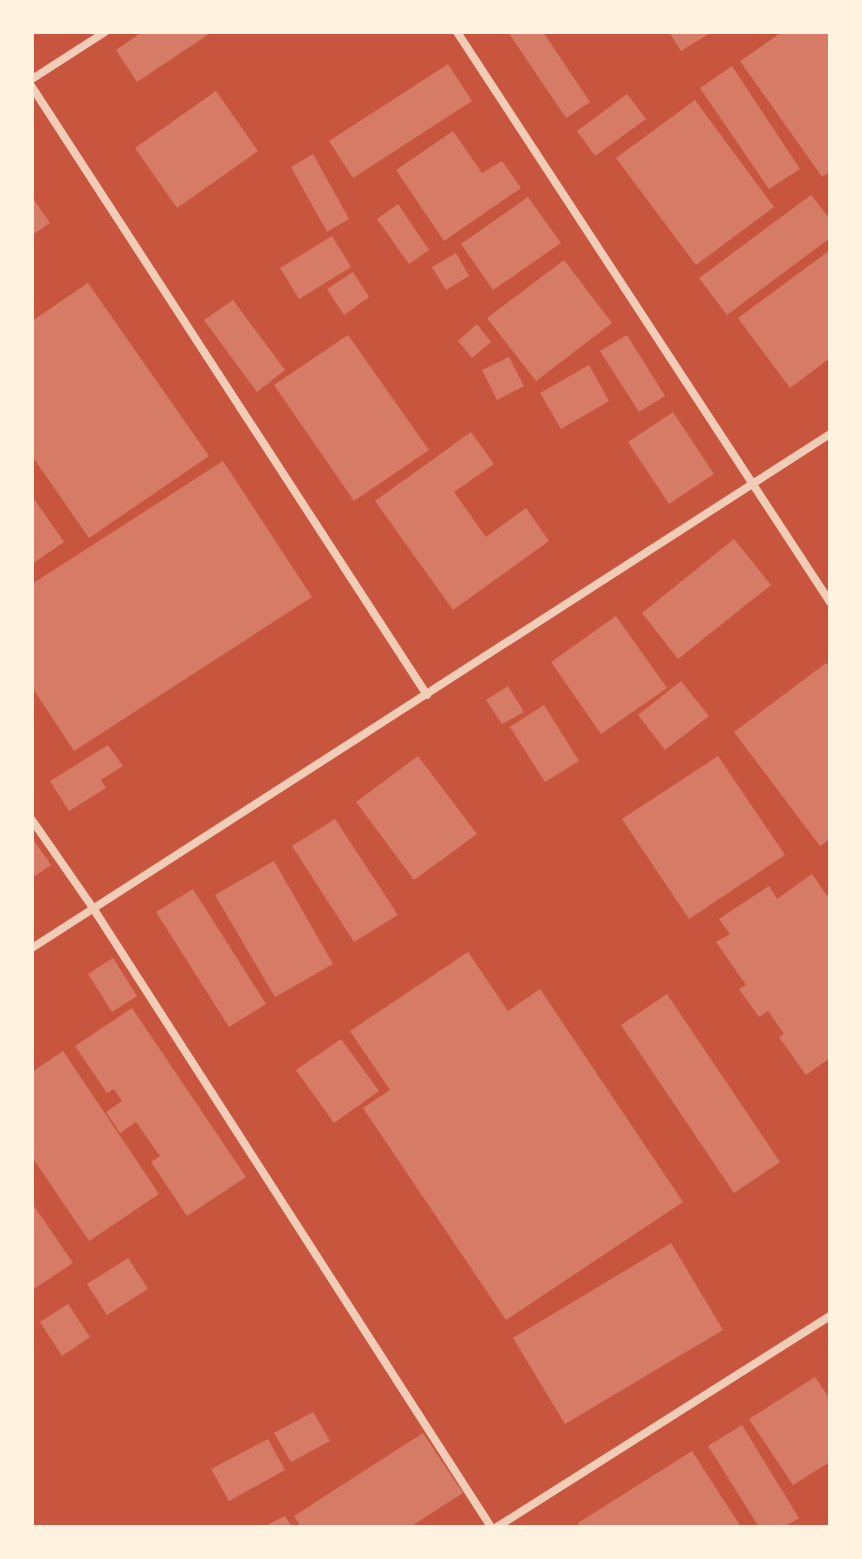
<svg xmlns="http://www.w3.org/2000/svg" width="862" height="1559" viewBox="0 0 862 1559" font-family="Lato,sans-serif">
	<rect width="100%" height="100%" fill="#c8553d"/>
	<path fill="#d67c66" d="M 142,32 L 212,32 L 137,82 L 116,50 Z
		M 508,32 L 543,32 L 590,102 L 566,118 Z
		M 669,32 L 712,32 L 681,51 Z
		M 782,32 L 830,32 L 830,171 L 822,177 L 740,61 Z
		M 448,64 L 472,101 L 353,178 L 329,141 Z
		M 732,66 L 800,169 L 769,189 L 700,88 Z
		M 216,91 L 258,151 L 177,208 L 135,148 Z
		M 627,94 L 646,119 L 595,156 L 577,131 Z
		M 695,100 L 774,207 L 696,265 L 616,158 Z
		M 453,131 L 482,173 L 502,161 L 521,188 L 444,241 L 396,170 Z
		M 313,154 L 349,219 L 327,232 L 291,167 Z
		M 811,195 L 830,219 L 830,238 L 727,315 L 699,278 Z
		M 32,197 L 50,223 L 32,235 Z
		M 528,197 L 561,243 L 493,290 L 461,244 Z
		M 398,204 L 429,250 L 409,264 L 377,219 Z
		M 332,236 L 351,267 L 299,299 L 280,268 Z
		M 830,250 L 830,358 L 790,388 L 738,318 Z
		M 456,253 L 469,276 L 446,290 L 432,267 Z
		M 564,260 L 612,323 L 536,381 L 487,318 Z
		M 353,272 L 369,297 L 344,315 L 327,289 Z
		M 88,283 L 209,456 L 89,538 L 32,456 L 32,321 Z
		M 233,300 L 285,370 L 257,392 L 204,320 Z
		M 477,324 L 491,342 L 472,358 L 458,341 Z
		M 348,335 L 429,450 L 354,501 L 274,385 Z
		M 627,335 L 665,396 L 639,412 L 600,351 Z
		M 509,357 L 524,386 L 497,400 L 482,370 Z
		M 589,365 L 609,401 L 561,429 L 540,393 Z
		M 673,412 L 714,474 L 669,504 L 628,442 Z
		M 471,432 L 494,464 L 454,492 L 486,537 L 526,508 L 549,541 L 453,610 L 375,501 Z
		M 223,461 L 312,597 L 74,751 L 32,687 L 32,584 Z
		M 32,496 L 64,542 L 32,564 Z
		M 734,539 L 771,585 L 678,659 L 642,613 Z
		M 616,616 L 667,688 L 601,734 L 551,662 Z
		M 826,663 L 830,668 L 830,839 L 820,846 L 734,732 Z
		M 681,681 L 709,716 L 665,750 L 638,715 Z
		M 508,686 L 524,712 L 502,724 L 486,700 Z
		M 544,705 L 579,761 L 545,782 L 510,727 Z
		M 108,745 L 123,766 L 101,780 L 106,788 L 69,811 L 50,781 Z
		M 418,756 L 477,834 L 414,880 L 356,802 Z
		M 718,756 L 785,855 L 689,919 L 622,819 Z
		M 335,819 L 398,915 L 354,942 L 292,846 Z
		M 32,838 L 51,865 L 32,878 Z
		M 274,861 L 333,964 L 275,997 L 215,895 Z
		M 812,874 L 830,900 L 830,1058 L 806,1075 L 779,1037 L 784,1034 L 768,1011 L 759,1017 L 739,989 L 746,985 L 716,942 L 730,934 L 719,919 L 769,886 L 777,899 Z
		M 193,889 L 266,1004 L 229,1027 L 156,912 Z
		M 468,952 L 508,1011 L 540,989 L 683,1202 L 506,1320 L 363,1108 L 390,1090 L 350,1031 Z
		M 113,958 L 137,996 L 112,1012 L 88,974 Z
		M 667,994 L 780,1162 L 734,1193 L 621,1025 Z
		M 132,1008 L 246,1177 L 187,1216 L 151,1162 L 160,1156 L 136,1122 L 120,1133 L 106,1112 L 122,1101 L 114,1089 L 107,1093 L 75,1046 Z
		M 341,1039 L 379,1091 L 334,1123 L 296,1070 Z
		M 63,1051 L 159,1194 L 89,1241 L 32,1157 L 32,1072 Z
		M 32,1203 L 73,1263 L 32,1290 Z
		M 671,1243 L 723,1330 L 565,1424 L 513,1338 Z
		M 128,1258 L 148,1289 L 107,1315 L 87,1284 Z
		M 68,1304 L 90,1337 L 62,1356 L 40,1322 Z
		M 815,1377 L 830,1399 L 830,1462 L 793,1485 L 749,1419 Z
		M 313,1412 L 330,1441 L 291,1462 L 274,1433 Z
		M 742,1425 L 799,1518 L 784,1527 L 759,1527 L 708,1446 Z
		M 423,1433 L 463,1493 L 410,1527 L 301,1527 L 294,1516 Z
		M 268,1439 L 285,1470 L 229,1501 L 211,1469 Z
		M 692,1451 L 741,1527 L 580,1527 L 578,1523 Z
		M 285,1516 L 292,1527 L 263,1527 Z"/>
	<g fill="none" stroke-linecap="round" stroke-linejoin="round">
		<path stroke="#f1ccb7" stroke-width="8" d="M 457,32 L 830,602
			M 32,79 L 105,32
			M 32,87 L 427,695
			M 32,820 L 93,908 L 491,1527
			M 32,948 L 830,434
			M 497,1527 L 830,1316"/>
	</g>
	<rect width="862" height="1559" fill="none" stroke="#fff3e0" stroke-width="68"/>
</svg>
